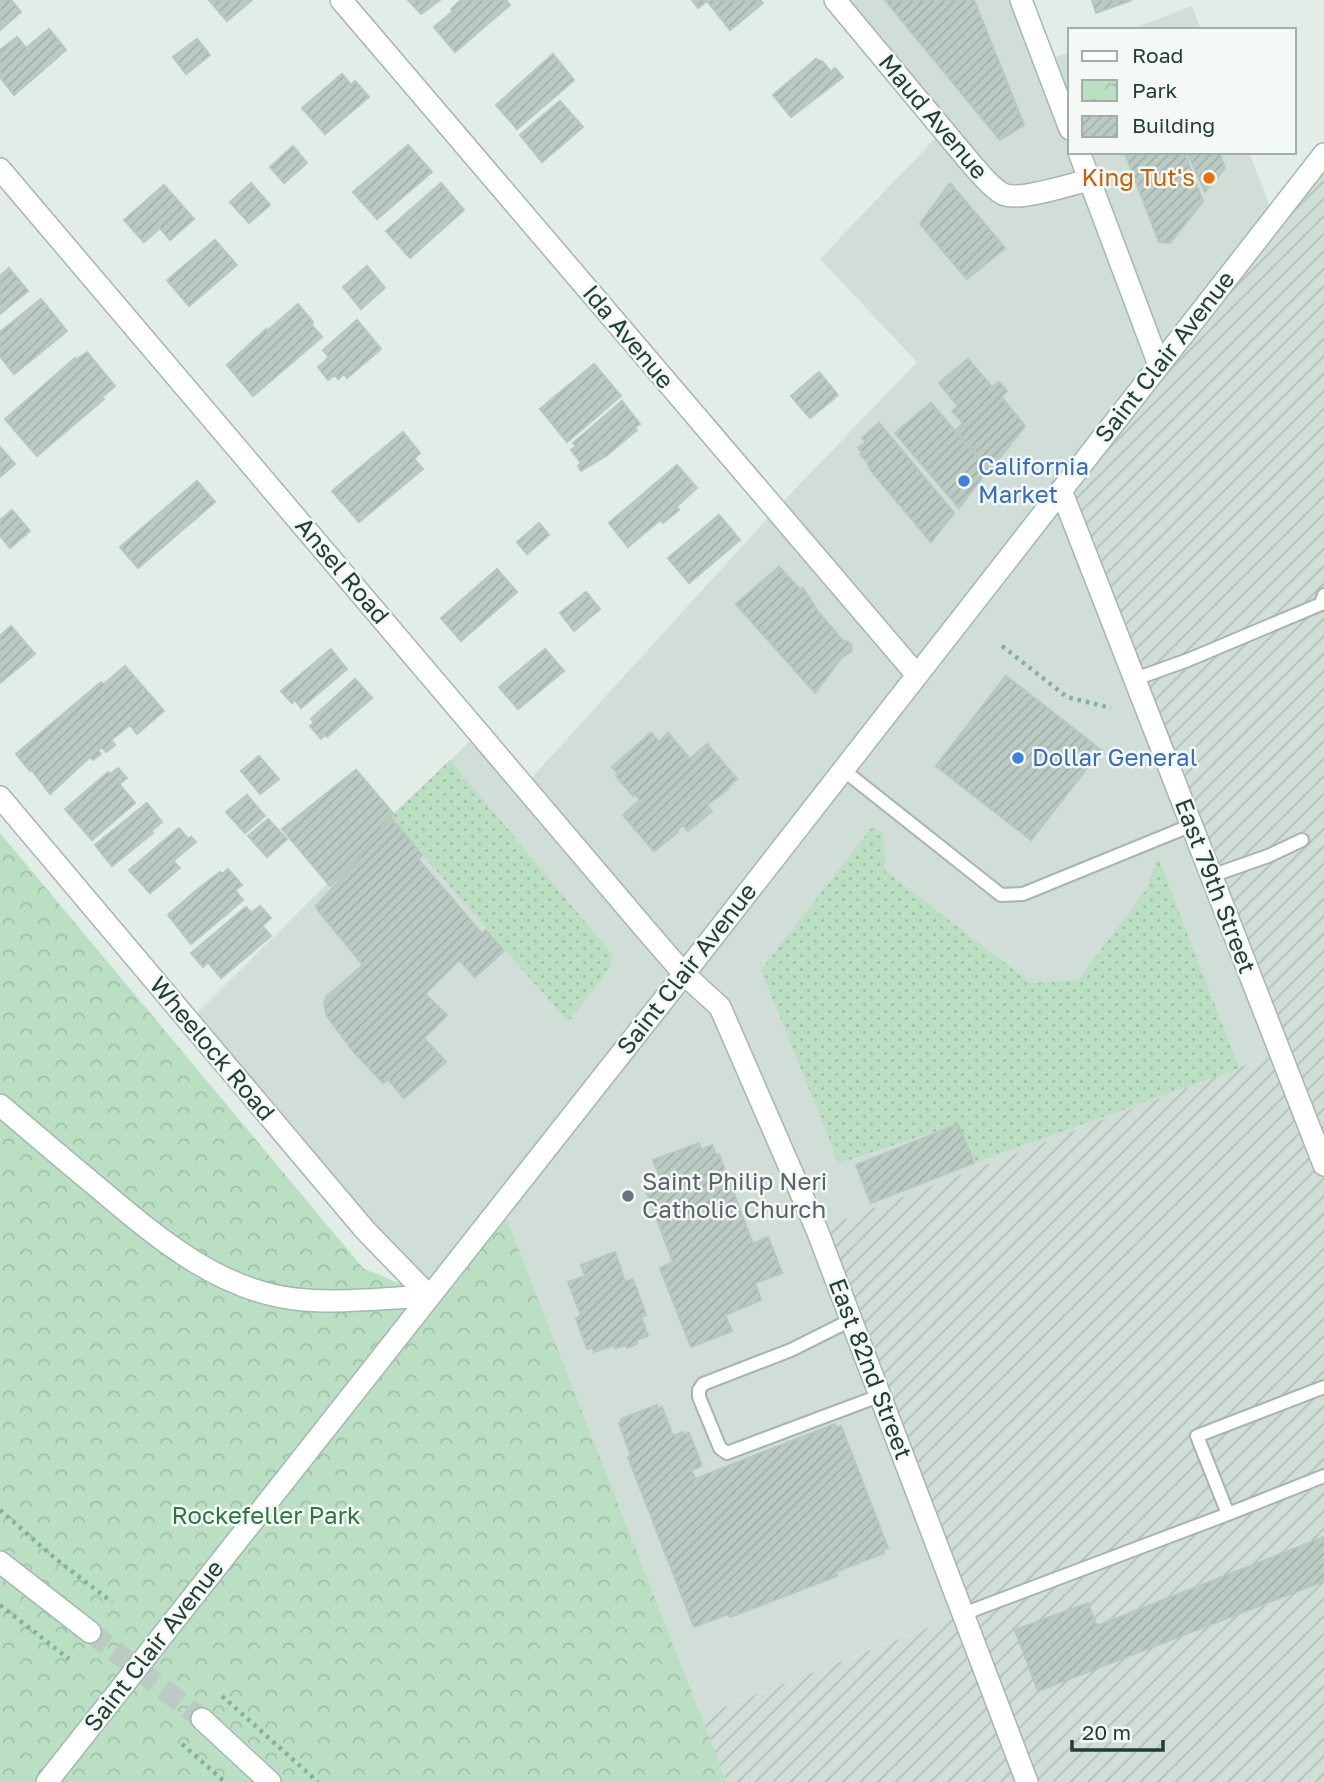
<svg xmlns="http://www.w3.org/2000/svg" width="1324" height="1782" viewBox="0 0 1324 1782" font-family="'Golos Text',sans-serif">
	<defs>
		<pattern id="industrial-furrows" width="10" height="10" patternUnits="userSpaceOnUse" patternTransform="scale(1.75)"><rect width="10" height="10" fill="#d1ddd7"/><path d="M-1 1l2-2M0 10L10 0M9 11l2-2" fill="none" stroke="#b3bfb9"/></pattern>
		<pattern id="grass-dots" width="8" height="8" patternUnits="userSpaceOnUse" patternTransform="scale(1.75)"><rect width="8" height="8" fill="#bbdfc2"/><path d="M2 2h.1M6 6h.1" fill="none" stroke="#a0c0a7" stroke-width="1.8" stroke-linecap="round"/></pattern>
		<pattern id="park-crowns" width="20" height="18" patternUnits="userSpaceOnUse" patternTransform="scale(1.75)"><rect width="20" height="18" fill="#bbdfc2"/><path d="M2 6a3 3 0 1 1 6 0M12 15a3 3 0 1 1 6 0" fill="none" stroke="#a0c0a7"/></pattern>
		<pattern id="building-hatch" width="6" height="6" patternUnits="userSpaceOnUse" patternTransform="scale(1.75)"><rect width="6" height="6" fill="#bbcbc3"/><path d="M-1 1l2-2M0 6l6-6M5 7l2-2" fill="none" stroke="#a0afa8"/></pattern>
	</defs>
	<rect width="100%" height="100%" fill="#e3ede8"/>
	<path fill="#d1ddd7" d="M 835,0 L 1021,0 L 1044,61 L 1070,52 L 1070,152 L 1249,152 L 1274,217 L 1280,1052 L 963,1614 L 701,1716 L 501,1206 L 429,1296 L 189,1021 L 479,732 L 525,785 L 775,510 L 917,362 L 820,259 L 943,130 Z
		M 1192,6 L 1201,30 L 1129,30 Z"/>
	<path fill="url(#industrial-furrows)" d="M 1324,154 L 1324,1782 L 727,1782 L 701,1716 L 963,1614 L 817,1230 L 1280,1052 L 1061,490 Z"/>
	<path fill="url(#grass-dots)" d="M 450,760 L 612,954 L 610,967 L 568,1022 L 390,817 Z
		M 872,827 L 883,833 L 885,871 L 1031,983 L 1078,980 L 1146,890 L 1158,858 L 1239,1068 L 974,1163 L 958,1124 L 839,1163 L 761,970 Z"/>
	<path fill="url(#park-crowns)" d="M 0,833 L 363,1268 L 429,1296 L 501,1205 L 727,1782 L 0,1782 Z"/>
	<path fill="url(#building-hatch)" stroke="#b5c7be" stroke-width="2" d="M 0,0 L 11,0 L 21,12 L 0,30 Z
		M 209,0 L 252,0 L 227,21 Z
		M 408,0 L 440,0 L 421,14 Z
		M 461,0 L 506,0 L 510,5 L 455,52 L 434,27 L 453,11 L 451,9 Z
		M 692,0 L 760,0 L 763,3 L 730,30 L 707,1 L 698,8 Z
		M 885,0 L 974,0 L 1024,125 L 1000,140 Z
		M 1092,0 L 1132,0 L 1096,13 Z
		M 49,29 L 66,50 L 14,95 L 0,77 L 0,50 L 17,37 L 26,48 Z
		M 197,39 L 210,55 L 186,74 L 173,57 Z
		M 553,54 L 574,80 L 517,129 L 496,105 Z
		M 816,59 L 823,62 L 829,69 L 829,73 L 835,68 L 843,77 L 791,117 L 773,95 Z
		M 342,74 L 351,85 L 355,81 L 369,97 L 325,134 L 302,108 Z
		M 560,101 L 583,127 L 542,162 L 520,135 Z
		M 408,145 L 432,172 L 377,219 L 353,192 Z
		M 293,146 L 307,163 L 284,183 L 270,167 Z
		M 1184,152 L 1203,201 L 1170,243 L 1159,242 L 1125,153 Z
		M 1187,152 L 1219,152 L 1225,168 L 1205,192 Z
		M 251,183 L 270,205 L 249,223 L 230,202 Z
		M 441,183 L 464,210 L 410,258 L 386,231 Z
		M 950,183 L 1005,248 L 967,279 L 920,224 Z
		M 164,185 L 194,219 L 170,240 L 160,228 L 144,242 L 124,220 Z
		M 215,240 L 237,265 L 189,306 L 167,280 Z
		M 367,266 L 385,288 L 361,309 L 343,287 Z
		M 9,268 L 28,291 L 0,314 L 0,276 Z
		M 41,299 L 67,331 L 14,374 L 0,356 L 0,332 Z
		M 298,304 L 313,322 L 311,324 L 322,337 L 253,396 L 227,365 L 266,329 L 267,331 Z
		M 357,320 L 381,349 L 347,378 L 344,374 L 338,379 L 335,375 L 328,380 L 318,367 L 329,357 L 323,350 Z
		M 87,352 L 115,386 L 102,397 L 104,399 L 37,456 L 5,419 L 75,358 L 76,360 Z
		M 968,359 L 992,387 L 999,382 L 1007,391 L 1001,397 L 1025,426 L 990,470 L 956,430 L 963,423 L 952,411 L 958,406 L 939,383 Z
		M 594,364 L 621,396 L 567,442 L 540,409 Z
		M 819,372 L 838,395 L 810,418 L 791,396 Z
		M 622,401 L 640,424 L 635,427 L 637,430 L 606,456 L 581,471 L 578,466 L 581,463 L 571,450 L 576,446 L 573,443 Z
		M 931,403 L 988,470 L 959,508 L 895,433 Z
		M 879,423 L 954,513 L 931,542 L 872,472 L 867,463 L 869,461 L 868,458 L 865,460 L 860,454 L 862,453 L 858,448 L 866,442 L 862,438 Z
		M 403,432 L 420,453 L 414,459 L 423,469 L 359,522 L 332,491 Z
		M 0,447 L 15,464 L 0,477 Z
		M 677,465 L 697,488 L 676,507 L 679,510 L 663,523 L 660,520 L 628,547 L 609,523 Z
		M 197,481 L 215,502 L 138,568 L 120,547 Z
		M 12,510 L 30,531 L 10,548 L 0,536 L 0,520 Z
		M 719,515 L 740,540 L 689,583 L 668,558 Z
		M 539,523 L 549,535 L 527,554 L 517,542 Z
		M 779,567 L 793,582 L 801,590 L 803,588 L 819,613 L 843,641 L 849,642 L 852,647 L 851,652 L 843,656 L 815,693 L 736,604 Z
		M 497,569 L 517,592 L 461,641 L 441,618 Z
		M 586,592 L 600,609 L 574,631 L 560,613 Z
		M 11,626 L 35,654 L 0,683 L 0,636 Z
		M 331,649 L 347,669 L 301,708 L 295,700 L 292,703 L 281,691 Z
		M 545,649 L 564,671 L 518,709 L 499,687 Z
		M 125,666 L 164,711 L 137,734 L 130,725 L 111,740 L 115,745 L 106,752 L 102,747 L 98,750 L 101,754 L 93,760 L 90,757 L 50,794 L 31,769 L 30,771 L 16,754 L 101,682 L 104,684 Z
		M 1006,676 L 1101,750 L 1031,840 L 936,766 Z
		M 355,679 L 372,698 L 327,737 L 325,735 L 321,739 L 310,726 L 314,723 L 311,719 Z
		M 651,733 L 659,742 L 668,733 L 690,759 L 707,744 L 737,779 L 727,788 L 728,789 L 707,805 L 712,811 L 688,831 L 683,825 L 677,830 L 678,832 L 654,851 L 623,815 L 640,800 L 635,794 L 633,796 L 616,776 L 619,775 L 612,767 Z
		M 259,756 L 279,779 L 260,794 L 241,771 Z
		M 118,768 L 127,778 L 119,784 L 135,803 L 92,840 L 65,809 L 108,772 L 110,774 Z
		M 356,770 L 393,813 L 351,866 L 330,886 L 282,829 Z
		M 247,795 L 265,816 L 245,833 L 226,812 Z
		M 147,803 L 162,822 L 151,831 L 153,833 L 112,866 L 95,845 Z
		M 391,818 L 422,855 L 418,859 L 482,934 L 486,930 L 504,951 L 475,977 L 459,960 L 425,994 L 447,1015 L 424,1038 L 446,1062 L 404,1098 L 388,1079 L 383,1083 L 353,1051 L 327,1016 L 324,1004 L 327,996 L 363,965 L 317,909 L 318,908 L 316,906 L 349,870 Z
		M 268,819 L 287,839 L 267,857 L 248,836 Z
		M 179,828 L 188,839 L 191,837 L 196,842 L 173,861 L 180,868 L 150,893 L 129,870 Z
		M 228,869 L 242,885 L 235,890 L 243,900 L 191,944 L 168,915 L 199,888 L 220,872 L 222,874 Z
		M 260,906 L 271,918 L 262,926 L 271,936 L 221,978 L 208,962 L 203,967 L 191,953 L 246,907 L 251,913 Z
		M 958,1124 L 974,1163 L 871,1203 L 856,1165 Z
		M 699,1143 L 701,1150 L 712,1145 L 716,1155 L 719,1154 L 753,1244 L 768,1237 L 782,1273 L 755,1283 L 761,1300 L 725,1315 L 732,1331 L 691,1347 L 660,1268 L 673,1262 L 645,1188 L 649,1186 L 647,1181 L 660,1177 L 653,1160 Z
		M 615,1252 L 625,1282 L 633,1279 L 646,1315 L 641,1317 L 648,1336 L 636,1340 L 637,1344 L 627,1348 L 625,1345 L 615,1348 L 614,1345 L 594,1352 L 592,1347 L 587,1349 L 576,1318 L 581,1316 L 568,1282 L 585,1276 L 581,1265 Z
		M 657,1405 L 658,1408 L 662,1407 L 673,1436 L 683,1432 L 685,1435 L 689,1433 L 702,1466 L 691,1470 L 695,1479 L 835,1424 L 836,1428 L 841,1426 L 888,1548 L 883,1550 L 884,1553 L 835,1572 L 837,1576 L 730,1617 L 728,1614 L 694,1627 L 628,1457 L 631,1456 L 619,1423 L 622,1422 L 621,1419 Z
		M 1324,1537 L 1324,1581 L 1038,1691 L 1015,1630 L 1088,1603 L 1097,1626 Z"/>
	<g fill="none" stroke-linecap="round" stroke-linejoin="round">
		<path stroke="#bccac4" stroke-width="21" stroke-dasharray="21 10" stroke-linecap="butt" d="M 90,1632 L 202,1719"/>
		<defs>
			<path id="service" d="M 1135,679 L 1188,660 L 1321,604 L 1324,595
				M 842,769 L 1001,895 L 1023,894 L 1192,825
				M 1211,876 L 1268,856 L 1302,840
				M 851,1320 L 791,1350 L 703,1384 L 699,1390 L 699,1397 L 720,1448 L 727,1453 L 879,1396
				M 1324,1387 L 1197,1436 L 1228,1514 L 1324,1476
				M 963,1614 L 1228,1514"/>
			<path id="minor" d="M 341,0 L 916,674
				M 835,0 L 974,167 C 983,176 991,188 1003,194 C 1019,202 1070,184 1090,180
				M 0,169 L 646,930 L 684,974 L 720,1007 L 817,1230 L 1027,1782
				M 1061,490 L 1324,1165
				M 0,797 L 365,1230 L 429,1296"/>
			<path id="secondary" d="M 1021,0 L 1070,129
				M 1079,152 L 1159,365
				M 0,1105 C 34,1134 68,1163 102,1191 C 159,1239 219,1290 295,1299 C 339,1304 385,1298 429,1296
				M 0,1562 L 90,1632
				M 202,1719 L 270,1782
				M 47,1782 L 684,974 L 1324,154"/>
		</defs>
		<use href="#service" stroke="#a5b5af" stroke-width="16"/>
		<use href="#minor" stroke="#a5b5af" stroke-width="24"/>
		<use href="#secondary" stroke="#a1b9af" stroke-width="24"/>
		<path stroke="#82b29f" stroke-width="4.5" stroke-dasharray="3.5 5" stroke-linecap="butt" d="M 1002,646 L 1067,697 L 1111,708
			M 0,1510 L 57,1560 L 112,1602
			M 0,1605 L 69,1659
			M 222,1696 L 318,1782
			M 182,1744 L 225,1782"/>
		<use href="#service" stroke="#fff" stroke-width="12"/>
		<use href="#minor" stroke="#fff" stroke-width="21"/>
		<use href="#secondary" stroke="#fff" stroke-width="21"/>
	</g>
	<circle fill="#e8710a" stroke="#f4f9f6" stroke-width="2.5" cx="1209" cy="178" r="7"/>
	<g fill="#3f7fe0" stroke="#f4f9f6" stroke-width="2.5">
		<circle cx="964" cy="481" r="7"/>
		<circle cx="1018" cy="758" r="7"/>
	</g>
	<circle fill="#6b7280" stroke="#f4f9f6" stroke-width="2.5" cx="628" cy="1196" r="7"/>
	<g text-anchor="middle" stroke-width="5" stroke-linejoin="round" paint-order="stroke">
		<g font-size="24" fill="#223f35" stroke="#f4f9f6">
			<text transform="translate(933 117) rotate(50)" y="8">Maud Avenue</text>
			<text transform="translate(628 337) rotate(50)" y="8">Ida Avenue</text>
			<text transform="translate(1165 357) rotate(-52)" y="8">Saint Clair Avenue</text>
			<text transform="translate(342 571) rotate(50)" y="8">Ansel Road</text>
			<text transform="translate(1215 886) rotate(69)" y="8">East 79th Street</text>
			<text transform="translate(687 969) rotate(-52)" y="8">Saint Clair Avenue</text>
			<text transform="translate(212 1049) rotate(50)" y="8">Wheelock Road</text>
			<text transform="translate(870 1369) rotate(69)" y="8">East 82nd Street</text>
			<text transform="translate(154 1646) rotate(-52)" y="8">Saint Clair Avenue</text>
		</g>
		<g font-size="24" fill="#c56008" stroke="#f4f9f6" text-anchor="end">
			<text x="1195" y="186">King Tut's</text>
		</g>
		<g font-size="24" fill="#366cbe" stroke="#f4f9f6" text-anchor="start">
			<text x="978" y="475">California<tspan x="978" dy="28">Market</tspan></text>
			<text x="1032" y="766">Dollar General</text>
		</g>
		<g font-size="24" fill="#5b616d" stroke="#f4f9f6" text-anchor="start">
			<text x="642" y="1190">Saint Philip Neri<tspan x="642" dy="28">Catholic Church</tspan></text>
		</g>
		<g font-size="24" fill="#2b7742" stroke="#f4f9f6">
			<text x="266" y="1524">Rockefeller Park</text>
		</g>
	</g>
	<rect x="1068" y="28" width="228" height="126" fill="#f4f9f6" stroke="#a0afa9" stroke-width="2"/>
	<rect x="1082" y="51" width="35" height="10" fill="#ffffff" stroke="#a0afa9" stroke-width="2"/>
	<text x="1132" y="63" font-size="21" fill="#223f35">Road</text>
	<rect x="1082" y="80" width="35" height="21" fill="url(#park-crowns)" stroke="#a0afa9" stroke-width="2"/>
	<text x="1132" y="98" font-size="21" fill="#223f35">Park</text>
	<rect x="1082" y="116" width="35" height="21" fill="url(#building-hatch)" stroke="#a0afa9" stroke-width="2"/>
	<text x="1132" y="133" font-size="21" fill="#223f35">Building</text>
	<path d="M1072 1740v10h91v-10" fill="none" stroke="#223f35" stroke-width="3.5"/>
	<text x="1082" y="1740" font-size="21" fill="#223f35" stroke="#f4f9f6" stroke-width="5" paint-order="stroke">20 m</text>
</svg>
